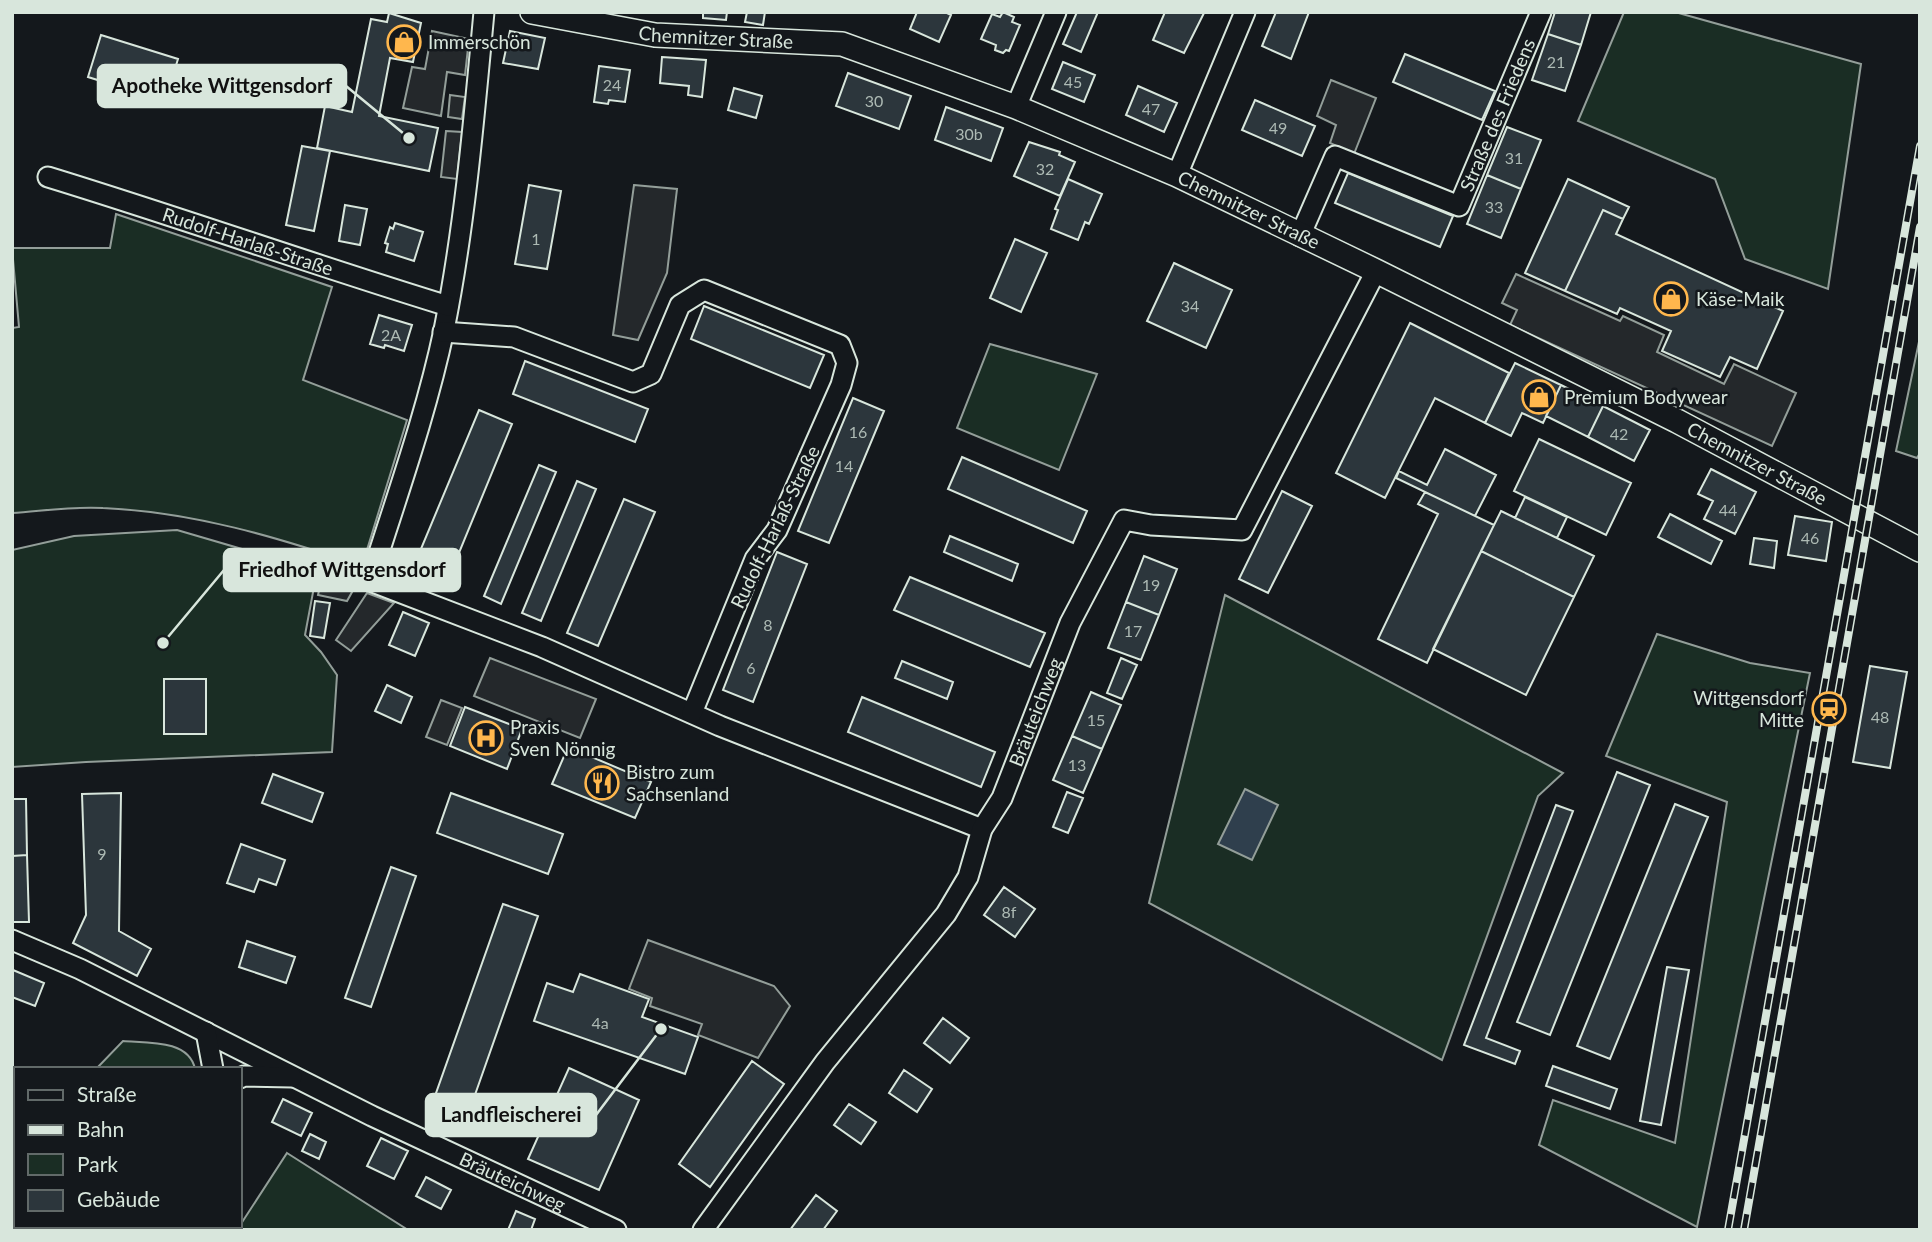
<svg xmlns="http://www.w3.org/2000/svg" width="1932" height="1242" viewBox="0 0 1932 1242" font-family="Lato,sans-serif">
	<rect width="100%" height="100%" fill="#14181c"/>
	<path fill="#1a2d24" stroke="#939e99" stroke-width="2" d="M 1624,12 L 1675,12 L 1861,64 L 1828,289 L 1745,259 L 1715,179 L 1578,121 Z
		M 116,214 L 332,287 L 303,380 L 407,420 L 362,566 C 277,537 193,512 103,508 C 73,506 42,511 12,513 L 12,328 L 19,327 L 12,248 L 110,248 Z
		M 1920,337 L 1920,453 L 1917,458 L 1896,451 Z
		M 990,344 L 1097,374 L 1059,470 L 957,428 Z
		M 177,530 L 317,571 L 305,635 L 321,652 L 337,675 L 332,752 L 86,762 L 12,767 L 12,550 L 74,536 Z
		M 1225,595 L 1563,773 L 1538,796 L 1442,1060 L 1149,903 Z
		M 1657,634 L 1750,663 L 1810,673 L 1697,1227 L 1539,1145 L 1553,1100 L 1675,1143 L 1727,802 L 1606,756 Z
		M 123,1041 C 146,1043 189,1039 195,1069 L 96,1069 Z
		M 287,1153 L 408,1230 L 237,1230 Z"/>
	<path fill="#24282b" stroke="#939e99" stroke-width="2" d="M 432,31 L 469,39 L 465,75 L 447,72 L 441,116 L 403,108 L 412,67 L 425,69 Z
		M 1331,80 L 1376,98 L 1354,154 L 1330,143 L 1336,125 L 1317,116 Z
		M 450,95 L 465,97 L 462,119 L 448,117 Z
		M 446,131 L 462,132 L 457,179 L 441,177 Z
		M 634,185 L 677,189 L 667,273 L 638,340 L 613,335 Z
		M 1516,274 L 1620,321 L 1623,316 L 1664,335 L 1657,352 L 1724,384 L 1734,364 L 1796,393 L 1772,446 L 1510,325 L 1517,310 L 1502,303 Z
		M 323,573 L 356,585 L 347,601 L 318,595 Z
		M 367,593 L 394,603 L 351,651 L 336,640 Z
		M 490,658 L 596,699 L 580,738 L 474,696 Z
		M 441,700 L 462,708 L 447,745 L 426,737 Z
		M 648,940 L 774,986 L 790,1006 L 758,1058 L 698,1035 L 702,1024 L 650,1006 L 652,998 L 629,989 Z"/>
	<path fill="#2f3f4d" stroke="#939e99" stroke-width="2" d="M 1245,789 L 1278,805 L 1252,860 L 1218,844 Z"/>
	<path fill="#2c363c" stroke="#d8e6dc" stroke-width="2" d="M 703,12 L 727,12 L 726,20 L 703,18 Z
		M 747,12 L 765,12 L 763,25 L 745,22 Z
		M 917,12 L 945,12 L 951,15 L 939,42 L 910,29 Z
		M 1003,12 L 1014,17 L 1012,22 L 1020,25 L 1009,51 L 1006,50 L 1003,53 L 995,50 L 996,45 L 981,39 L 992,14 L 1000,17 Z
		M 1077,12 L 1098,12 L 1081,52 L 1063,44 Z
		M 1165,12 L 1204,13 L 1184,53 L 1153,40 Z
		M 1276,12 L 1309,12 L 1291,59 L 1262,46 Z
		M 1555,12 L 1591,12 L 1581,45 L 1548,34 Z
		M 389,13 L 421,23 L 413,62 L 390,58 L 379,116 L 438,128 L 429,171 L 317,148 L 325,106 L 352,112 L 371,19 L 387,22 Z
		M 510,31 L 545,38 L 538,69 L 503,63 Z
		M 1548,34 L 1581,45 L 1565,91 L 1532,80 Z
		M 101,35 L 178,59 L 165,101 L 88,77 Z
		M 1405,54 L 1495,91 L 1482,120 L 1393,82 Z
		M 662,57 L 706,60 L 702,97 L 688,95 L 689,86 L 660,83 Z
		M 1063,62 L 1095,75 L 1084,102 L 1052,89 Z
		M 599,66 L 630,70 L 625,102 L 609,100 L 608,104 L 594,102 Z
		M 848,73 L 911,96 L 899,129 L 836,106 Z
		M 1138,86 L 1177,103 L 1164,132 L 1126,115 Z
		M 734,88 L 762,96 L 756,118 L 728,110 Z
		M 1255,100 L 1315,126 L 1302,156 L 1242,130 Z
		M 946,107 L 1003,128 L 991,161 L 935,140 Z
		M 1507,127 L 1541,140 L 1521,189 L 1487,175 Z
		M 1029,142 L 1060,152 L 1059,155 L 1075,162 L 1060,196 L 1014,176 Z
		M 302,146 L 330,151 L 314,231 L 286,225 Z
		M 1348,173 L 1453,216 L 1440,247 L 1335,203 Z
		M 1487,175 L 1521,189 L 1501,238 L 1467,224 Z
		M 1068,179 L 1102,194 L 1089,224 L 1085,222 L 1078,240 L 1051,229 L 1058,210 L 1055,209 Z
		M 1568,179 L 1629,207 L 1623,219 L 1603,210 L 1565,291 L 1525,273 Z
		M 529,185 L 561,191 L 547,269 L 515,264 Z
		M 345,205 L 367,209 L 360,245 L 339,241 Z
		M 1603,210 L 1623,219 L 1616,234 L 1783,311 L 1757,369 L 1730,357 L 1720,377 L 1662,351 L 1671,331 L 1620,308 L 1617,314 L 1565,291 Z
		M 395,223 L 423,232 L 414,261 L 386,252 L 388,244 L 385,243 L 390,227 L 393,229 Z
		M 1015,239 L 1047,253 L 1021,312 L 990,298 Z
		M 1174,263 L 1232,290 L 1206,348 L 1147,321 Z
		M 704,306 L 824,355 L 810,388 L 691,339 Z
		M 379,315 L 412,325 L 404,351 L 385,345 L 384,348 L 370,344 Z
		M 1410,323 L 1509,373 L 1485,423 L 1435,398 L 1385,498 L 1336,473 Z
		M 525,361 L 648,409 L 635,442 L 513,394 Z
		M 1515,363 L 1561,385 L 1543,423 L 1522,413 L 1511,436 L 1485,423 Z
		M 1561,385 L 1603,406 L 1588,437 L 1546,416 Z
		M 853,398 L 884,411 L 829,543 L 798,531 Z
		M 1603,406 L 1650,430 L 1634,461 L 1588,437 Z
		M 479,410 L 512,424 L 447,582 L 413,568 Z
		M 1539,439 L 1631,483 L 1606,535 L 1514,491 Z
		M 1445,449 L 1496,475 L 1475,516 L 1396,478 L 1399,471 L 1427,485 Z
		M 962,457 L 1087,511 L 1073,543 L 948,489 Z
		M 539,465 L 556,472 L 501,604 L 484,596 Z
		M 1711,469 L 1756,492 L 1735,534 L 1704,519 L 1713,501 L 1698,494 Z
		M 577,481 L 596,489 L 541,621 L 522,613 Z
		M 1282,491 L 1312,506 L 1268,593 L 1239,579 Z
		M 1425,492 L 1494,525 L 1427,663 L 1378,639 L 1438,514 L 1418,504 Z
		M 1525,497 L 1567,517 L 1557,538 L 1515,518 Z
		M 624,499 L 655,512 L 598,646 L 567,633 Z
		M 1501,511 L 1594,556 L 1574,597 L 1481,551 Z
		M 1670,514 L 1722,541 L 1711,564 L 1658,537 Z
		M 1795,516 L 1832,522 L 1826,561 L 1788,555 Z
		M 950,536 L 1018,564 L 1012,581 L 944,552 Z
		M 1754,538 L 1777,541 L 1774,568 L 1750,564 Z
		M 1481,551 L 1574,597 L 1526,695 L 1433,649 Z
		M 777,552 L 807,564 L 753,702 L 723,690 Z
		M 1144,556 L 1177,569 L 1159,615 L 1126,602 Z
		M 910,577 L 1045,633 L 1030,667 L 894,610 Z
		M 315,601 L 330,603 L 324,638 L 310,636 Z
		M 1126,602 L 1159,615 L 1141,660 L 1108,648 Z
		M 403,612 L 429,623 L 415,656 L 389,645 Z
		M 1121,658 L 1137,665 L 1122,699 L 1107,693 Z
		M 902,661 L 953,682 L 947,699 L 895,678 Z
		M 1870,666 L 1907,672 L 1890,768 L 1853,762 Z
		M 164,679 L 206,679 L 206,734 L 164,734 Z
		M 387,685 L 412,697 L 401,723 L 375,711 Z
		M 1091,692 L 1121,705 L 1102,749 L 1072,736 Z
		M 862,697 L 995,752 L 981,787 L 848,732 Z
		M 465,707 L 522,729 L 507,769 L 450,746 Z
		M 1072,736 L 1102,749 L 1083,793 L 1053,780 Z
		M 568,747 L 651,782 L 635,818 L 552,784 Z
		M 1617,772 L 1650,785 L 1550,1035 L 1517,1022 Z
		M 273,774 L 323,793 L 312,822 L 262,803 Z
		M 1067,792 L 1083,798 L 1068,833 L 1053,827 Z
		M 121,793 L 119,931 L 151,949 L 137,976 L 73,943 L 86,915 L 82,794 Z
		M 451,793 L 563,834 L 548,874 L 437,833 Z
		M 12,799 L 26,799 L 27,855 L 12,856 Z
		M 1675,804 L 1708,817 L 1610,1059 L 1577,1046 Z
		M 1556,805 L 1573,811 L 1486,1038 L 1520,1051 L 1515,1064 L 1464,1045 Z
		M 241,844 L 285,860 L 276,885 L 259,879 L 254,892 L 227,883 Z
		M 27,855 L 29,922 L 12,922 L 12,856 Z
		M 391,867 L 416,876 L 371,1007 L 345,998 Z
		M 1004,887 L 1035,909 L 1015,937 L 984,915 Z
		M 503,904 L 538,916 L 470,1109 L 435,1096 Z
		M 247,941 L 295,957 L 286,983 L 239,967 Z
		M 1667,967 L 1689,970 L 1661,1125 L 1640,1121 Z
		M 13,970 L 44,983 L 35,1006 L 12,997 Z
		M 580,974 L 649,999 L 642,1017 L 698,1037 L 685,1074 L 534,1021 L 547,983 L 573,992 Z
		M 943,1018 L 969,1038 L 950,1063 L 924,1043 Z
		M 752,1061 L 784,1084 L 710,1187 L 679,1164 Z
		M 1553,1066 L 1617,1089 L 1610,1109 L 1546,1086 Z
		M 569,1068 L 639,1100 L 599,1190 L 528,1159 Z
		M 904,1070 L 932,1089 L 917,1112 L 889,1093 Z
		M 283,1099 L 312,1113 L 301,1136 L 272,1122 Z
		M 849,1104 L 876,1122 L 861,1144 L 834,1125 Z
		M 310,1134 L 326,1142 L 319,1159 L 302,1151 Z
		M 381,1138 L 408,1151 L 394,1179 L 367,1166 Z
		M 426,1177 L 451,1190 L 441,1209 L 416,1196 Z
		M 816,1195 L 837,1211 L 823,1230 L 790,1230 Z
		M 516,1211 L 535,1219 L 531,1230 L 508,1230 Z"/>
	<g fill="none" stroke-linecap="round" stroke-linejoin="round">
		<defs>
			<g id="minor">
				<path d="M 484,12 C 474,119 465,225 444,330 C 426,415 396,498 370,581 L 542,647 L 720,726 L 982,829"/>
				<path d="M 1016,107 L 1056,12"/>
				<path d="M 1177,175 L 1245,12"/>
				<path id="s1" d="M 48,177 C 182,218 314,265 448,306"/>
				<path id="s2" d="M 1300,236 L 1335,156 L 1459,206 L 1541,12"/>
				<path d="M 443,332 L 514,337 L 633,382 L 651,374 L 680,305 L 704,290 L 840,345 L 847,363 L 841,385 L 777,530 L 755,559 L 692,713"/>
				<path id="s3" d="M 12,940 L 80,969 L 372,1116 L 616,1230"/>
				<path d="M 206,1032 L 213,1069"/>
				<path d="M 240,1078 L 244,1076 L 292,1077"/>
				<path d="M 71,1230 L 74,1226"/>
				<path id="s4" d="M 703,1230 L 825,1062 L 946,914 L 968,877 L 982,829 L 1002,798 L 1070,623 L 1124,520 L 1151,525 L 1242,530 L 1376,271"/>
			</g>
			<g id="tertiary">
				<path id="s5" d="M 532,12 L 655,35 L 842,44 L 1016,107 L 1177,175 L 1376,271 L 1677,421 L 1920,550"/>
			</g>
		</defs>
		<use href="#minor" stroke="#d8e6dc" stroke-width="23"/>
		<use href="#tertiary" stroke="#d8e6dc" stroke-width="26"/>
		<use href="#minor" stroke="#14181c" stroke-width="19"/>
		<use href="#tertiary" stroke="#14181c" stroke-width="23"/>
		<defs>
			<path id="rail" d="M 1728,1230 L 1920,146
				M 1744,1230 L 1920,227"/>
		</defs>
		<use href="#rail" stroke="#d8e6dc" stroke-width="8"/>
		<use href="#rail" stroke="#14181c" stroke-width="5" stroke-dasharray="16" stroke-linecap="butt"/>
	</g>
	<defs>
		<symbol id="shop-ring" viewBox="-11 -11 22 22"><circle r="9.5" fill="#14181c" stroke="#ffb74d" stroke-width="1.5"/><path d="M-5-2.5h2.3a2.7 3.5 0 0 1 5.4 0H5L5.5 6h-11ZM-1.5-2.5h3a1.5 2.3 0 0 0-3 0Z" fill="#ffb74d"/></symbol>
		<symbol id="station-ring" viewBox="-11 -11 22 22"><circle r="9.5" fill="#14181c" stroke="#ffb74d" stroke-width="1.5"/><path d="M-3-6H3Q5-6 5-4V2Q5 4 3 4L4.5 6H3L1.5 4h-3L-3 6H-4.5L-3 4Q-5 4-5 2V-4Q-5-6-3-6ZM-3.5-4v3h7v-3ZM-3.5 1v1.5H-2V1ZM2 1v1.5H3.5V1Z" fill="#ffb74d"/></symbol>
		<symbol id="hospital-ring" viewBox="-11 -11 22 22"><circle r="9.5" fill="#14181c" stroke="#ffb74d" stroke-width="1.5"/><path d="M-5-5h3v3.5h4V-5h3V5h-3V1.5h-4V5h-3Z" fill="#ffb74d"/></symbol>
		<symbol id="restaurant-ring" viewBox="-11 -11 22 22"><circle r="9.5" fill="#14181c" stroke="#ffb74d" stroke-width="1.5"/><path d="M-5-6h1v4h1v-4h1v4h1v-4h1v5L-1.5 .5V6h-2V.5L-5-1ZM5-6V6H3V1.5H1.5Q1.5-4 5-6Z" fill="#ffb74d"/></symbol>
	</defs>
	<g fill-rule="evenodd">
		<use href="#shop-ring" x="385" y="23" width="38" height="38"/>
		<use href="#shop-ring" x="1652" y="280" width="38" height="38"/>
		<use href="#shop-ring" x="1520" y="378" width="38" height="38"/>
		<use href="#station-ring" x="1810" y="690" width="38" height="38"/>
		<use href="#hospital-ring" x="467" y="719" width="38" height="38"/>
		<use href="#restaurant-ring" x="583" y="764" width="38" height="38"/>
	</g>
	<g text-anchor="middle" stroke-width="5" stroke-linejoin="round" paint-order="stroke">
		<g font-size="16" fill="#adbab4">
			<text x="1556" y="68">21</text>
			<text x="1073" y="88">45</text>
			<text x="612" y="91">24</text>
			<text x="874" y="107">30</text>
			<text x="1151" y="115">47</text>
			<text x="1278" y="134">49</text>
			<text x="969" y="140">30b</text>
			<text x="1514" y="164">31</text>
			<text x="1045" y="175">32</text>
			<text x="1494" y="213">33</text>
			<text x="536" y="245">1</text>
			<text x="1190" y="312">34</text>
			<text x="391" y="341">2A</text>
			<text x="858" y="438">16</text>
			<text x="1619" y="440">42</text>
			<text x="844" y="472">14</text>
			<text x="1728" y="516">44</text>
			<text x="1810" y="544">46</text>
			<text x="1151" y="591">19</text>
			<text x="768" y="631">8</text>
			<text x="1133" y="637">17</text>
			<text x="751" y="674">6</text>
			<text x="1880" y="723">48</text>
			<text x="1096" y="726">15</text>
			<text x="1077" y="771">13</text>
			<text x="102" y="860">9</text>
			<text x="1009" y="918">8f</text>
			<text x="600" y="1029">4a</text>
		</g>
		<g font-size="19" fill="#d8e6dc" stroke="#14181c">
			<text dy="7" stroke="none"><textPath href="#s5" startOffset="186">Chemnitzer Straße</textPath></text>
			<text dy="7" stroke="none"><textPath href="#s2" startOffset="320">Straße des Friedens</textPath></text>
			<text dy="7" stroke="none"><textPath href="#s5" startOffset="752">Chemnitzer Straße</textPath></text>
			<text dy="7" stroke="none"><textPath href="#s1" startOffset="210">Rudolf-Harlaß-Straße</textPath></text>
			<text dy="7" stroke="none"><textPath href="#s5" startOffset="1320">Chemnitzer Straße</textPath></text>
			<text transform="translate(775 527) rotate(-64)" y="7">Rudolf-Harlaß-Straße</text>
			<text dy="7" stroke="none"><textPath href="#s4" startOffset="621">Bräuteichweg</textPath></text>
			<text dy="7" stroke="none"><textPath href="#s3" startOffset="556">Bräuteichweg</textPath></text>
		</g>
		<g font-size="19" fill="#d8e6dc" stroke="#14181c" text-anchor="start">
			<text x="428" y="49">Immerschön</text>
			<text x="1696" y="306">Käse-Maik</text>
			<text x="1564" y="404">Premium Bodywear</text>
			<text x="1804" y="705" text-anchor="end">Wittgensdorf<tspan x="1804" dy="22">Mitte</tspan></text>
			<text x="510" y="734">Praxis<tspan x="510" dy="22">Sven Nönnig</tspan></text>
			<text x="626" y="779">Bistro zum<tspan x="626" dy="22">Sachsenland</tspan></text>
		</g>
	</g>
	<path fill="none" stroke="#d8e6dc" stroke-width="2.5" d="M409 138L346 86M163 643L224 570M661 1029L596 1115"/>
	<g fill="#d8e6dc" stroke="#14181c" stroke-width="2.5">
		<circle cx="409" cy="138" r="7"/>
		<circle cx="163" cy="643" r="7"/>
		<circle cx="661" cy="1029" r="7"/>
	</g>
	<g fill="#d8e6dc" stroke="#d8e6dc" stroke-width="2.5">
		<rect x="98" y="65" width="248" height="42" rx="7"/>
		<rect x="224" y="549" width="236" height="42" rx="7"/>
		<rect x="426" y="1094" width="170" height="42" rx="7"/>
	</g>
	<g font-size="21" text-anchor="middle" font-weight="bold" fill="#111">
		<text x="222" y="93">Apotheke Wittgensdorf</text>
		<text x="342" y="577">Friedhof Wittgensdorf</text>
		<text x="511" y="1122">Landfleischerei</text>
	</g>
	<rect width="1932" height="1242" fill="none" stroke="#d8e6dc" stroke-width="28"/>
	<rect x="14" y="1067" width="228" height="161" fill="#14181c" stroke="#626a69" stroke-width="2"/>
	<rect x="28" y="1090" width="35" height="10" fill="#14181c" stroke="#626a69" stroke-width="2"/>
	<text x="77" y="1102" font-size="21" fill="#d8e6dc">Straße</text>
	<rect x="28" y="1125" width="35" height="10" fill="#d8e6dc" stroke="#626a69" stroke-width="2"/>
	<text x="77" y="1137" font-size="21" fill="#d8e6dc">Bahn</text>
	<rect x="28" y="1154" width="35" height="21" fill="#1a2d24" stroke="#626a69" stroke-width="2"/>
	<text x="77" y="1172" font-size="21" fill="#d8e6dc">Park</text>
	<rect x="28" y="1190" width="35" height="21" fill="#2c363c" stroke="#626a69" stroke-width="2"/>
	<text x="77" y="1207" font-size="21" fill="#d8e6dc">Gebäude</text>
</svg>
